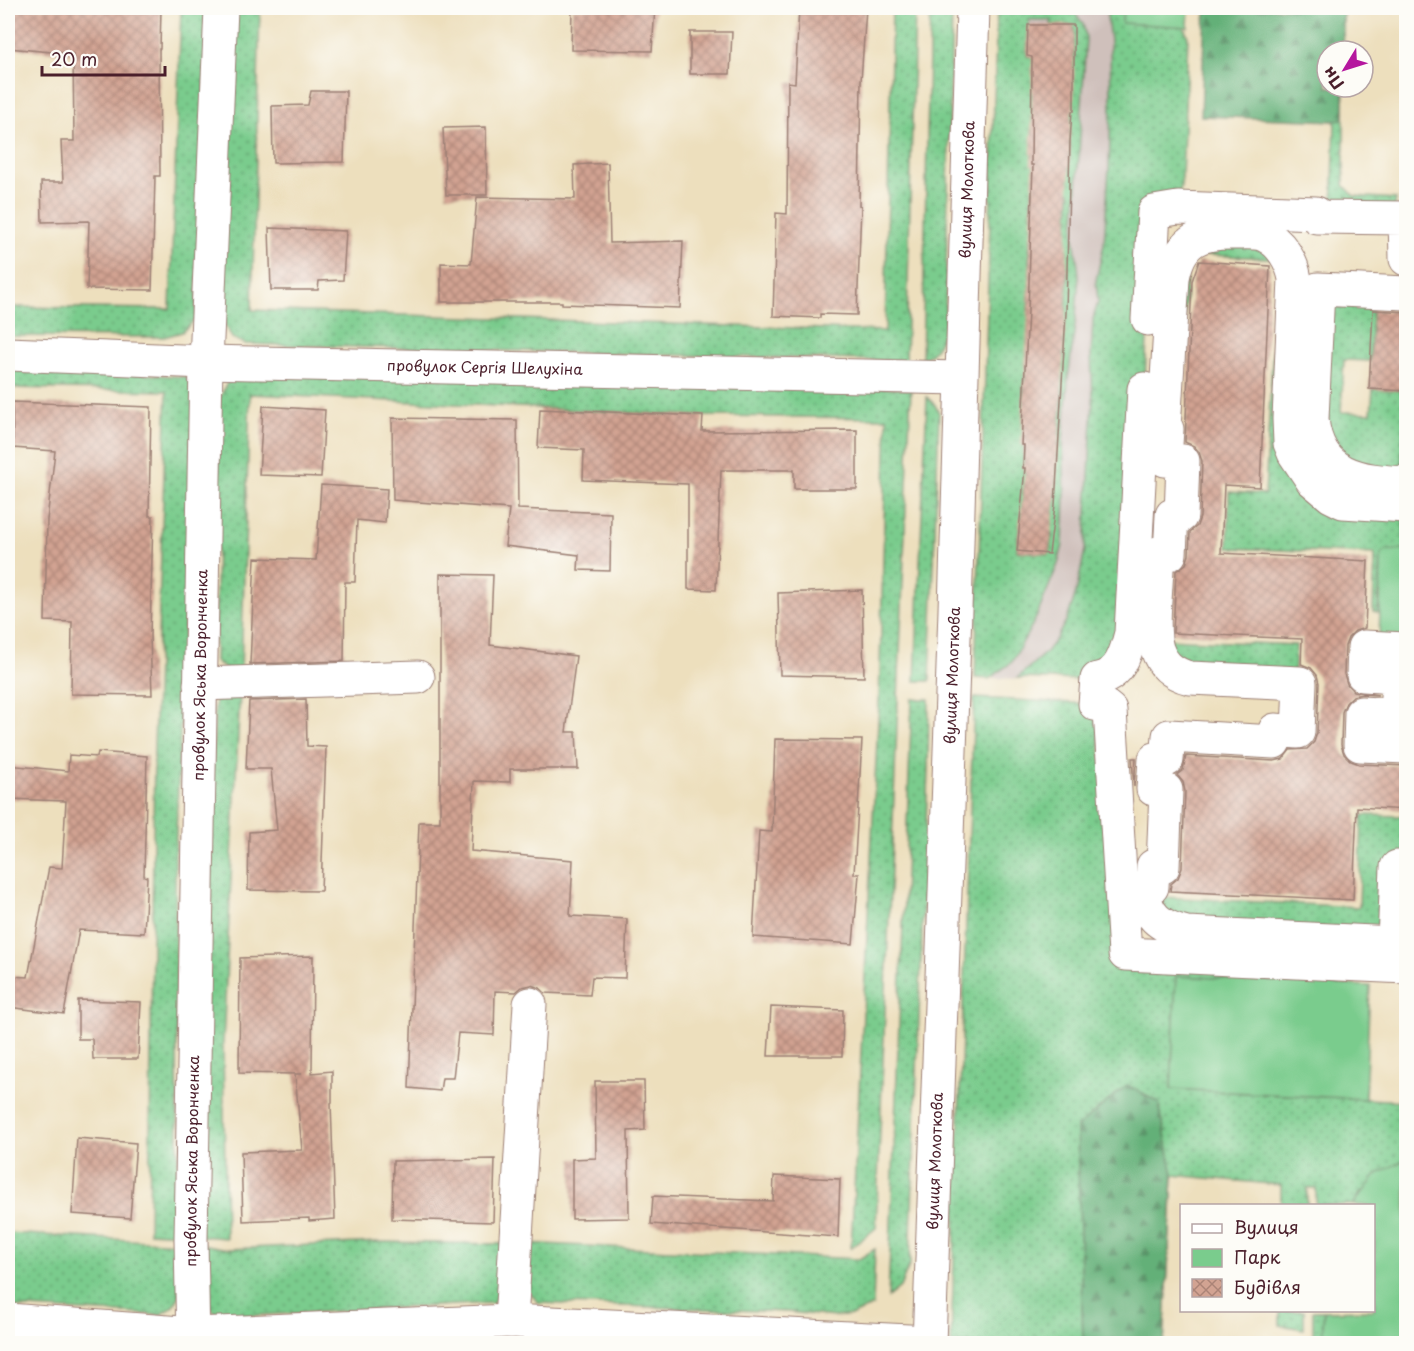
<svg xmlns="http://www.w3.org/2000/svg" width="1414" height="1351" viewBox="0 0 1414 1351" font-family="'Playpen Sans',sans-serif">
	<defs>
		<pattern id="grass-dots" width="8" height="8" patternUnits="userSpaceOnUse" patternTransform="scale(1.5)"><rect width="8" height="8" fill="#7acc8d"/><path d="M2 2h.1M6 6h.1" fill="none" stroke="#66a573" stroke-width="1.8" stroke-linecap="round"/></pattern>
		<pattern id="forest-firs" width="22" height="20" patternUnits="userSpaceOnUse" patternTransform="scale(1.5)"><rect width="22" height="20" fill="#63b078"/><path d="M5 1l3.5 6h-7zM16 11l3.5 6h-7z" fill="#548f63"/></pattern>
		<pattern id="building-cross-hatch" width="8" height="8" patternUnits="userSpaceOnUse" patternTransform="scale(1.5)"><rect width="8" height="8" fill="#d2a392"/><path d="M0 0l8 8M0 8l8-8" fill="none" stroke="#ac8477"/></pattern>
	</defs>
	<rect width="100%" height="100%" fill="#fdfcf7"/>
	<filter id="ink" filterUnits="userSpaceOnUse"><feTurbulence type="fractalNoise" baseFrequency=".0167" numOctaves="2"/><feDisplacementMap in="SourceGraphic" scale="12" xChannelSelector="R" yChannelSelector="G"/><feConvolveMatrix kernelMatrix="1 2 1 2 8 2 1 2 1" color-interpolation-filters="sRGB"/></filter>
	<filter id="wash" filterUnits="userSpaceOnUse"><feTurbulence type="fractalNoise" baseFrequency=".008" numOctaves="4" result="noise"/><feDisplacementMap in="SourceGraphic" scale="24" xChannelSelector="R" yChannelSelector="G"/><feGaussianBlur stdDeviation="1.35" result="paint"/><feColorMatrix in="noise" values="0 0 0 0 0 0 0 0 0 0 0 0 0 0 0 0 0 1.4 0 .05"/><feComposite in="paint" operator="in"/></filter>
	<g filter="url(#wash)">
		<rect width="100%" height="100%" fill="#eddfbd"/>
		<path fill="#cfc0bb" d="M 997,8 L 1123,8 L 1085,680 L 975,678 Z"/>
		<path fill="url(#grass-dots)" stroke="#62765c" stroke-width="1.5" fill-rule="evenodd" d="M 181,8 L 208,8 L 196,319 L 182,332 L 164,337 L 8,336 L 8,307 L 170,309 Z
			M 234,8 L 260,8 L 252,310 L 885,331 L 892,8 L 915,8 L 906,361 L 245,344 L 232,338 L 221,317 Z
			M 930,8 L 952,8 L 945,322 C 941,342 939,348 922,361 Z
			M 997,8 L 1070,8 L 1083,23 L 1086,38 L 1074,237 L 1079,274 L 1076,318 L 1068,379 L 1063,443 L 1065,497 L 1063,545 L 1058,564 L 1036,618 L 1012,662 L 989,679 L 975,678 ZM 1029,20 L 1051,20 L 1050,57 L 1027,56 ZM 1052,25 L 1074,25 L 1074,60 L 1052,59 ZM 1032,139 L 1070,141 L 1069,166 ZM 1032,190 L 1070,192 L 1069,213 L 1031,211 ZM 1031,215 L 1069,216 L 1067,238 ZM 1030,238 L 1066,240 L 1065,265 L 1029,263 ZM 1030,266 L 1068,267 L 1067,290 L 1030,290 ZM 1029,291 L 1067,293 L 1066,313 L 1028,311 ZM 1024,379 L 1062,381 L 1062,401 L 1023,399 ZM 1024,401 L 1062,403 L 1060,425 L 1023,422 ZM 1023,424 L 1060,427 L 1058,448 ZM 1024,447 L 1056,470 L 1023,468 ZM 1023,490 L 1056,493 L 1054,512 L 1022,510 ZM 1019,529 L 1052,533 L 1049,554 L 1017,551 Z
			M 1106,8 L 1139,8 L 1183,24 L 1188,37 L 1182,177 L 1178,208 L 1154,212 L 1131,633 L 1085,680 L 1017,678 L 1045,653 L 1056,639 L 1068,617 L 1077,589 L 1085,550 L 1093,400 L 1091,355 L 1093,319 L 1098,302 L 1096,280 L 1104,244 L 1109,168 L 1111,105 L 1110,41 Z
			M 1290,8 L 1343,8 L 1343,51 L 1327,51 L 1327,87 L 1344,87 L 1344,185 L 1354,196 L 1396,199 L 1394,211 L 1332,213 L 1335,121 L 1321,120 Z
			M 1215,233 L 1264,235 L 1275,242 L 1291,266 L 1295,279 L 1295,305 L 1289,419 L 1290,443 L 1301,466 L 1321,489 L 1343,502 L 1406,506 L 1406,517 L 1404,522 L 1405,550 L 1385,551 L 1381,555 L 1378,613 L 1373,612 L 1375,554 L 1228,548 L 1229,492 L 1265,494 L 1275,303 L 1285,302 L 1287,259 L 1188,254 L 1179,429 L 1164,429 L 1175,265 C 1184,246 1194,236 1215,233 Z
			M 1373,292 L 1370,361 L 1344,360 L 1341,412 L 1371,413 L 1373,389 L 1406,391 L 1406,429 L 1404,430 L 1400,483 L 1332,463 L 1317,301 Z
			M 8,365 L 186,377 L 194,390 L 175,858 L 179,1234 L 149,1232 L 154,746 L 167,391 L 8,388 Z
			M 245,371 L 911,389 L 876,1228 L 851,1248 L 879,701 L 887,418 L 703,416 L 250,394 L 241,670 L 225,669 L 215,661 L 219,400 L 227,383 Z
			M 927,397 L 935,405 L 939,413 L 930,681 L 915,681 Z
			M 1167,639 L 1296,645 L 1294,683 L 1164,662 Z
			M 240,693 L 223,1043 L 226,1238 L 199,1236 L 215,697 Z
			M 974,698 L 1095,704 L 1125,953 L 1328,964 L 1327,984 L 1176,976 L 1171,1089 L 1406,1101 L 1406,1159 L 1360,1194 L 1353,1205 L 1316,1205 L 1316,1188 L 1307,1188 L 1307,1205 L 1281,1205 L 1281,1185 L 1173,1175 L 1164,1343 L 951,1344 Z
			M 912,699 L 929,699 L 928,769 L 910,1264 L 900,1287 L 888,1297 Z
			M 1362,815 L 1406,816 L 1406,867 L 1394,943 L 1187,933 L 1144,896 L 1359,907 Z
			M 8,1233 L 180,1243 L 179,1297 L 172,1308 L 160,1315 L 8,1307 Z
			M 379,1242 L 504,1244 L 501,1291 L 493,1303 L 221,1317 L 209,1307 L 201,1244 L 228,1249 Z
			M 524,1243 L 859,1259 L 875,1249 L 873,1306 L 853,1315 L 835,1317 L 788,1312 L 539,1303 L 529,1292 Z
			M 1280,1311 L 1304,1311 L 1304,1329 L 1280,1325 Z
			M 1313,1311 L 1324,1311 L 1322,1343 L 1313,1343 Z
			M 8,1336 L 104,1343 L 8,1343 Z
			M 491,1337 L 570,1337 L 593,1343 L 411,1344 Z"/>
		<path fill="url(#forest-firs)" stroke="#566852" stroke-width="1.5" d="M 1205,8 L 1343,8 L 1343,51 L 1327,51 L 1327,87 L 1344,87 L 1344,118 L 1335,121 L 1201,116 Z
			M 1127,1085 L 1159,1103 L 1173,1175 L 1164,1343 L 1083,1343 L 1077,1127 Z"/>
		<path fill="#7acc8d" stroke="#62765c" stroke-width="1.5" d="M 1123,8 L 1189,8 L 1188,27 L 1122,23 Z
			M 1406,429 L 1406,483 L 1400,483 L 1404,430 Z
			M 1406,517 L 1406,649 L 1379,648 L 1381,555 L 1385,551 L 1405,550 L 1404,522 Z
			M 1176,976 L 1370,986 L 1365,1099 L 1171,1089 Z
			M 1406,1159 L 1406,1343 L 1322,1343 L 1324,1311 L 1374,1310 L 1374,1206 L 1353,1205 L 1377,1174 Z"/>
		<g id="blocks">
			<path fill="url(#building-cross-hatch)" d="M 8,8 L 161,8 L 160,49 L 159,49 L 160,176 L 155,176 L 152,290 L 87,289 L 89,221 L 42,222 L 41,182 L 63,182 L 61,141 L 74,141 L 73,54 L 8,48 Z
				M 572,8 L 655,8 L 652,51 L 571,50 Z
				M 799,8 L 866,8 L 861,81 L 859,206 L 861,206 L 857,315 L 820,314 L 820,318 L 773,316 L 776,213 L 787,214 L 788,82 L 795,83 Z
				M 1028,25 L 1074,25 L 1074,111 L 1072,111 L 1070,141 L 1066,313 L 1055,505 L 1049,554 L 1017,551 L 1025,468 L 1023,468 L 1024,445 L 1021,445 L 1028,311 L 1033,165 L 1031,165 L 1032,57 L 1027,56 Z
				M 690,32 L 732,32 L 730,74 L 690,74 Z
				M 311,91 L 346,91 L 344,162 L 273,163 L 272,106 L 308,105 Z
				M 486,127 L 487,195 L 446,195 L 443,128 Z
				M 608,163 L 610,243 L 683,241 L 680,308 L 562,304 L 562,302 L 441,302 L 441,263 L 471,264 L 477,197 L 575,199 L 574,165 Z
				M 269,228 L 346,231 L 343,280 L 319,281 L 318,290 L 271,290 Z
				M 1199,261 L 1270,266 L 1260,487 L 1224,485 L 1221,553 L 1368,561 L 1365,628 L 1355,631 L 1348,638 L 1345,646 L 1344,674 L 1347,684 L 1353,691 L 1378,695 L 1362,694 L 1353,696 L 1346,703 L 1342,712 L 1341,745 L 1344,754 L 1351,761 L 1359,764 L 1407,766 L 1407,810 L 1357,807 L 1353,900 L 1170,891 L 1171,884 L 1178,878 L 1182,868 L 1185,791 L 1183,782 L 1177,775 L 1183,770 L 1186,756 L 1274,761 L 1283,759 L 1290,750 L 1307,749 L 1314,742 L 1317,733 L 1319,683 L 1317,675 L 1311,668 L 1301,664 L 1302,639 L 1173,633 L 1176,571 L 1186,564 L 1189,555 L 1190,532 L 1197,526 L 1200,517 L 1202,461 L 1199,452 L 1194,446 L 1185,442 L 1192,281 Z
				M 1373,310 L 1407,312 L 1407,391 L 1369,389 Z
				M 12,402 L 151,407 L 149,516 L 153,516 L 150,636 L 152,695 L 71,694 L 72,622 L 45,621 L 47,520 L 55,451 L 13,448 Z
				M 263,406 L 325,410 L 321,477 L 259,475 Z
				M 540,409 L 703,416 L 702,431 L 857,430 L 857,489 L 794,489 L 794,470 L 721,470 L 716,590 L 688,589 L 688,484 L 583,480 L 584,450 L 538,448 Z
				M 392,418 L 517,420 L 518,509 L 611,513 L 610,571 L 578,570 L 579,555 L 505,546 L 509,509 L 393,500 Z
				M 321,485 L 387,489 L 385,523 L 357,520 L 355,582 L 345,582 L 344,661 L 250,664 L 255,558 L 316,560 Z
				M 440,574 L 493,575 L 490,645 L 576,656 L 566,732 L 576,732 L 578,769 L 510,769 L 510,782 L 474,781 L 471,851 L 573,860 L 570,916 L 627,919 L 625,978 L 592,977 L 590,995 L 545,993 L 540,988 L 531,985 L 522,987 L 516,992 L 495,991 L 494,1035 L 458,1033 L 453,1078 L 442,1078 L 440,1091 L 409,1088 L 419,822 L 440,822 Z
				M 862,590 L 864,677 L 780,675 L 778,593 Z
				M 306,699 L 307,746 L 326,747 L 321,891 L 248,890 L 249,832 L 277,830 L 271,769 L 246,769 L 249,701 Z
				M 775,739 L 862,740 L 854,874 L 859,874 L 853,944 L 753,937 L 759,831 L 772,832 Z
				M 98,752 L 147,756 L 144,876 L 147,877 L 144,933 L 79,930 L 64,1014 L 8,1007 L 8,976 L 28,977 L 49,867 L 62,868 L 66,801 L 8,799 L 8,765 L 68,771 L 69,755 L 97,757 Z
				M 1132,758 L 1136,758 L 1134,787 Z
				M 313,956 L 312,1073 L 332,1071 L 332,1103 L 331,1103 L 335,1219 L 309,1221 L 309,1218 L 243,1221 L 241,1152 L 302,1150 L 295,1074 L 302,1074 L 239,1073 L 240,958 Z
				M 78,1000 L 141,1002 L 138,1059 L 93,1059 L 92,1039 L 78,1039 Z
				M 771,1007 L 843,1010 L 842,1056 L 768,1056 Z
				M 595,1081 L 644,1081 L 645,1130 L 628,1131 L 629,1218 L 572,1219 L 572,1159 L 596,1158 Z
				M 77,1138 L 136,1143 L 130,1218 L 72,1214 Z
				M 495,1159 L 493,1222 L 392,1219 L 393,1161 Z
				M 774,1176 L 840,1179 L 838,1237 L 651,1224 L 653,1196 L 773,1201 Z"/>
		</g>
	</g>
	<g filter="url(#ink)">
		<use href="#blocks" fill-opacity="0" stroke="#9c7f74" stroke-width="1.5"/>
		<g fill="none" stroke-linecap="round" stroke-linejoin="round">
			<defs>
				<g id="minor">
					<path d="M 1406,293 L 1318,289 L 1312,419 C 1318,476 1360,481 1406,483"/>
					<path d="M 1148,319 L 1154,212 L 1178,208 L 1316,213 L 1316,217 L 1405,218 L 1406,259"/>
					<path id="s1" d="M 8,354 L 206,362 L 961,378"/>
					<path d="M 1144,389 L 1131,633 C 1126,653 1120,676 1097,679 L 1095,704 L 1105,706 L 1110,710 L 1125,954 L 1406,967"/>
					<path d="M 1406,506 L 1343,502 L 1331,496 L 1312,480 L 1294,453 L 1290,443 L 1289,419 L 1295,279 C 1292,262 1281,242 1264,235 C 1256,232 1245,233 1236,233 C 1200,232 1180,239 1173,278 L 1164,429 L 1167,429 L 1165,460 L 1183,461 L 1181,516 L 1172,515 L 1170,554 L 1158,553 C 1157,569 1156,585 1155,601 C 1153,634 1150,668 1190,678 L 1300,683 L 1298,732 L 1275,730 L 1274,742 L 1169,736 L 1167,760 L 1155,759 L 1153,789 L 1166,790 L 1163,867 L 1153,866 L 1152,887 L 1143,886 C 1145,916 1160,927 1187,933 L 1394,943 L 1397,867 L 1406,867"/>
					<path d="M 1406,649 L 1364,647 L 1363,675 L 1398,677 L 1396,715 L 1361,713 L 1360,745 L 1406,747"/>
					<path d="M 200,684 L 418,677"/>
					<path d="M 8,1320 L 194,1334 L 511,1321 L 929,1342"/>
					<path d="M 511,1321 L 530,1004"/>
					<path id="s2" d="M 193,1344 L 191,1239 L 206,362 L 221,8"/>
					<path id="s3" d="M 929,1344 L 955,610 L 973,8"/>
				</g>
			</defs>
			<use href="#minor" stroke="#9c7f74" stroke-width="35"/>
			<use href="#minor" stroke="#fff" stroke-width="33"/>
		</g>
	</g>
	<g text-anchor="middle" stroke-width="5" stroke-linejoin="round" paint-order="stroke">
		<g font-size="15" fill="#4a1f2b" stroke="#fdfcf7">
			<text dy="5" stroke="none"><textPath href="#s3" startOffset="1155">вулиця Молоткова</textPath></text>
			<text dy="5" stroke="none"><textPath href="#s1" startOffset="477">провулок Сергія Шелухіна</textPath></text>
			<text dy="5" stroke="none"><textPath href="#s2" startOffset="669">провулок Яська Воронченка</textPath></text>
			<text dy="5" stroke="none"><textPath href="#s3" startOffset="669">вулиця Молоткова</textPath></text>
			<text dy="5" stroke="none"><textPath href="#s2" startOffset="183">провулок Яська Воронченка</textPath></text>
			<text dy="5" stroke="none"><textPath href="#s3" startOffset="183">вулиця Молоткова</textPath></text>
		</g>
	</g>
	<rect width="1414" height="1351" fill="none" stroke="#fdfcf7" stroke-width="30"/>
	<rect x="1180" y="1204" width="195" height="108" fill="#fdfcf7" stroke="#b5a4a5" stroke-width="1.5"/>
	<rect x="1192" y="1224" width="30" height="9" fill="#ffffff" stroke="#b5a4a5" stroke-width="1.5"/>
	<text x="1234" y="1234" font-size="18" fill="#4a1f2b">Вулиця</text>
	<rect x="1192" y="1249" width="30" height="18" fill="#7acc8d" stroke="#b5a4a5" stroke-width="1.5"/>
	<text x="1234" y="1264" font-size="18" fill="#4a1f2b">Парк</text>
	<rect x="1192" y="1279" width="30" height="18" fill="url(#building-cross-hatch)" stroke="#b5a4a5" stroke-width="1.5"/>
	<text x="1234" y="1294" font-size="18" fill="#4a1f2b">Будівля</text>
	<g transform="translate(1345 69) rotate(232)"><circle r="28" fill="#fdfcf7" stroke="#b5a4a5" stroke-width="1.5"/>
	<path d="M0-4.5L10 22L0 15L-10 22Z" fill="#b5179e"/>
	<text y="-9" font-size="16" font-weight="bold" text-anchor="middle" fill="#4a1f2b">Пн</text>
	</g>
	<path d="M42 66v9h123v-9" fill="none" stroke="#4a1f2b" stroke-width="3"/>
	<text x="51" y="66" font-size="18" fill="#4a1f2b" stroke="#fdfcf7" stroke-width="4.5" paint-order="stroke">20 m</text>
</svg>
